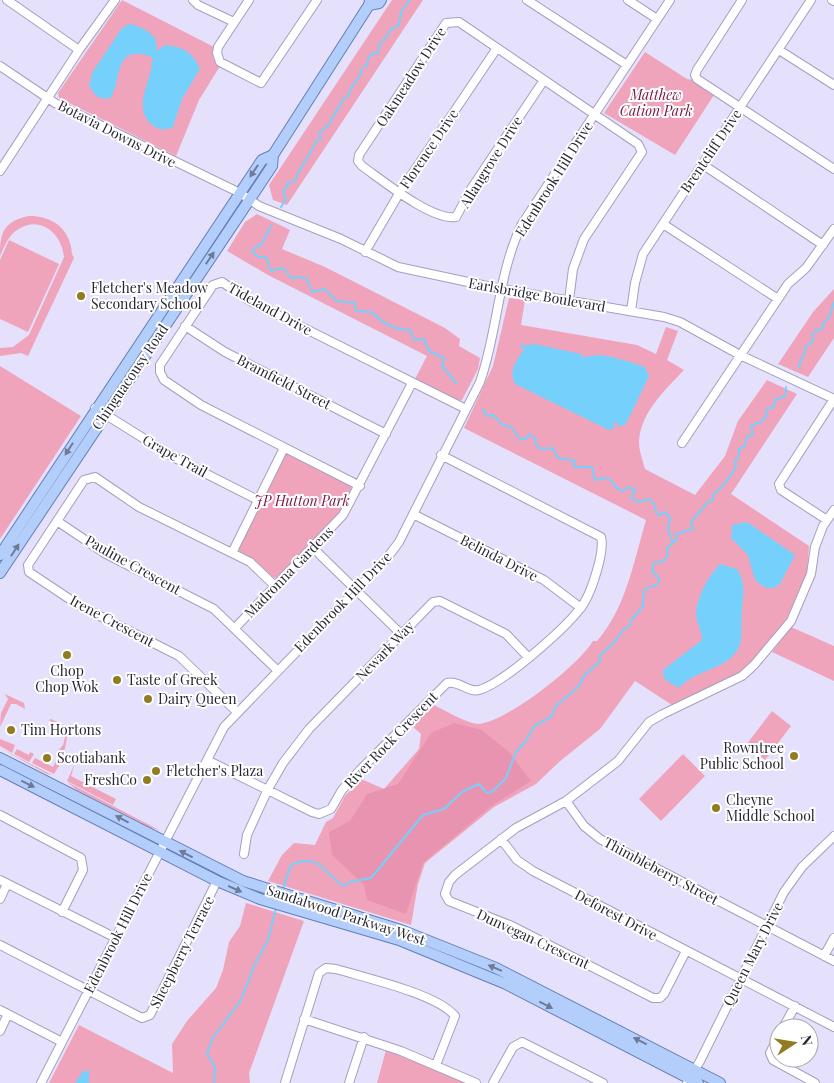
<svg xmlns="http://www.w3.org/2000/svg" width="834" height="1083" viewBox="0 0 834 1083" font-family="'Playfair Display',serif">
	<rect width="100%" height="100%" fill="#e5e0fb"/>
	<path fill="#efa4bc" d="M 122,0 L 214,47 L 213,58 L 220,66 L 199,100 L 176,156 L 59,98 L 58,93 Z
		M 392,0 L 423,0 L 287,205 L 273,200 L 269,185 Z
		M 645,52 L 687,79 L 694,80 L 714,95 L 675,155 L 604,113 Z
		M 257,214 L 290,230 L 282,249 L 325,267 L 445,328 L 460,339 L 459,346 L 480,358 L 478,369 L 462,400 L 457,401 L 415,379 L 427,356 L 268,275 L 227,251 L 245,222 Z
		M 28,216 C 46,215 65,224 70,243 C 72,248 71,254 74,258 L 28,356 L 21,353 L 0,356 L 0,348 L 13,347 L 29,335 L 64,257 C 62,234 40,214 17,230 C 8,236 4,247 0,256 C 0,233 3,222 28,216 Z
		M 9,240 L 59,264 L 28,332 L 0,319 L 0,260 Z
		M 834,289 L 834,338 L 808,377 L 778,364 L 813,312 Z
		M 509,298 L 525,300 L 521,325 L 637,345 L 656,354 L 666,327 L 678,331 L 667,360 L 684,370 C 665,390 640,413 639,442 C 639,451 643,461 645,469 L 695,495 L 725,456 L 738,421 L 767,380 L 797,394 L 731,494 L 809,546 L 807,572 L 787,618 L 754,660 L 741,673 L 672,705 L 635,681 L 600,729 L 559,762 L 536,784 L 494,807 L 425,863 L 418,884 L 411,925 L 268,881 L 282,855 L 294,843 L 315,845 L 326,822 L 333,818 L 345,796 L 361,779 L 384,789 L 419,749 L 421,734 L 412,726 L 432,704 C 442,709 468,724 478,724 C 507,722 579,665 593,641 L 597,641 C 626,608 634,561 646,520 L 464,428 L 493,366 Z
		M 0,366 L 81,416 L 0,539 Z
		M 284,454 L 290,454 L 347,483 L 351,487 C 352,509 295,560 279,577 L 274,578 L 254,560 L 240,552 L 238,548 Z
		M 791,627 L 834,646 L 834,681 L 772,652 Z
		M 5,694 L 24,703 L 25,709 L 16,704 L 11,704 L 0,727 L 1,713 L 8,699 Z
		M 772,711 L 791,726 L 765,760 L 746,745 Z
		M 51,719 L 65,726 L 68,732 L 63,759 L 54,774 L 32,763 L 35,758 L 53,767 L 60,753 L 58,751 L 63,745 L 67,730 L 49,720 Z
		M 0,739 L 15,745 L 12,753 L 0,746 Z
		M 0,748 L 52,775 L 47,774 Z
		M 17,749 L 29,755 L 30,752 L 34,754 L 29,762 L 14,754 Z
		M 683,754 L 705,776 L 661,821 L 639,799 Z
		M 75,763 L 71,776 L 116,799 L 113,805 L 67,781 Z
		M 67,782 L 159,830 L 151,828 L 77,790 Z
		M 246,903 L 304,921 L 249,1073 L 250,1083 L 49,1083 L 79,1025 L 173,1073 L 172,1044 L 187,1021 L 216,988 L 223,970 L 229,942 L 240,926 Z
		M 386,1050 L 459,1080 L 465,1083 L 377,1083 Z"/>
	<path fill="#e894b0" d="M 454,723 L 482,730 L 509,752 L 531,781 L 490,807 L 423,863 L 406,914 L 367,900 L 364,885 L 332,855 L 329,832 L 350,821 L 367,794 L 398,784 L 431,733 Z"/>
	<path fill="#75d1fc" d="M 129,24 C 137,25 151,31 155,39 C 157,42 156,47 157,51 L 165,45 C 183,47 193,52 200,69 L 182,99 L 173,127 C 164,131 158,130 151,124 C 131,106 154,78 152,57 C 110,41 123,87 109,99 L 97,97 L 89,86 L 92,73 L 122,28 Z
		M 522,343 L 524,346 L 534,344 L 581,354 L 584,358 C 600,350 628,362 645,367 L 649,376 L 626,424 L 619,427 L 616,422 L 613,423 L 615,428 L 609,430 L 515,384 C 508,369 517,361 524,349 L 520,347 Z
		M 747,522 L 795,555 L 780,584 L 774,588 L 767,588 L 758,583 L 754,577 L 748,555 L 731,538 L 732,525 Z
		M 720,564 L 737,569 C 746,583 743,594 742,609 C 741,619 742,630 741,640 C 736,670 695,668 679,688 L 664,679 L 663,670 L 702,640 C 702,631 696,622 696,613 C 697,597 709,575 720,564 Z
		M 83,1071 L 89,1071 L 89,1083 L 75,1083 Z"/>
	<g fill="none" stroke-linecap="round" stroke-linejoin="round">
		<path stroke="#75d1fc" stroke-width="2" d="M 281,207 L 286,199 L 283,191 L 288,187 L 287,183 L 295,181 C 300,166 310,156 316,141 L 321,139 L 319,133 L 330,124 C 332,113 340,110 342,100 L 349,95 C 349,84 362,80 362,68 L 367,65 L 369,56 L 378,52 L 380,43 L 385,39 L 391,29 L 398,26 L 402,10 L 410,0
			M 271,226 L 261,245 L 254,248 L 252,252 L 259,257 L 266,257 L 271,271 L 283,268 L 291,278 L 300,277 L 307,279 L 312,292 L 324,289 L 337,301 L 355,303 L 356,311 L 372,312 C 382,323 395,330 410,330 L 414,340 L 424,339 L 429,351 L 444,358 L 442,366 L 456,383
			M 799,368 C 799,359 806,355 806,346 L 813,341 L 812,335 L 815,331 L 822,329 L 824,322 L 829,318 L 834,302
			M 483,409 L 487,416 L 493,415 L 503,425 L 511,427 L 520,439 L 526,439 L 529,434 L 535,438 L 536,445 L 541,449 L 553,448 L 558,458 L 575,461 L 574,467 L 592,467 L 595,480 C 611,476 607,477 617,488 L 623,491 L 629,487 L 635,490 L 631,498 L 638,502 L 650,499 L 654,504 L 657,514 L 660,515 L 665,512 L 670,518 L 668,530 L 673,543
			M 283,889 L 291,865 C 321,852 322,873 344,886 L 350,882 L 371,878 L 423,815 L 444,809 L 462,792 L 479,784 L 487,793 L 492,792 L 506,778 L 516,752 L 526,741 L 534,726 L 551,717 L 556,706 L 579,686 L 583,677 L 600,661 L 600,655 L 614,643 L 623,630 L 629,626 L 632,619 L 643,606 L 644,590 C 650,584 660,589 659,578 L 652,571 L 654,563 L 664,561 L 668,555 L 667,548 L 677,539 L 676,534 L 693,529 L 691,522 L 708,502 L 713,500 L 713,495 C 722,488 730,477 736,467 L 735,462 L 739,455 L 739,449 L 744,447 L 747,437 L 753,434 L 751,426 L 761,422 L 767,415 L 766,410 L 774,406 L 775,400 L 785,396 L 786,387
			M 214,1083 L 215,1067 L 207,1054 L 212,1039 L 241,1000 L 254,966 L 268,940 L 276,908"/>
		<defs>
			<path id="minor" d="M 7,0 L 79,50
				M 193,0 L 198,5 L 234,22
				M 249,0 L 218,47 L 217,53 L 220,62 L 261,83 L 317,0
				M 527,0 L 627,65
				M 628,0 L 657,19
				M 742,0 L 697,70 L 695,75 L 697,79 L 834,169
				M 832,0 L 834,1
				M 779,50 L 834,85
				M 0,66 L 55,103 L 240,193 L 259,206 L 341,239 L 398,267 L 496,288 L 664,317 L 680,322 L 740,355 L 834,399
				M 544,80 L 471,189 L 456,217 C 432,221 382,180 362,166 L 358,161 L 359,155 L 446,23 L 459,22 L 638,144 L 642,152 L 584,239 L 573,269 L 569,300
				M 702,164 L 823,245
				M 0,171 L 79,50 L 115,0
				M 663,224 L 778,299
				M 365,252 L 400,192 L 497,48
				M 631,311 L 635,283 L 643,254 L 811,0
				M 185,326 L 225,352 L 386,434
				M 95,408 L 175,458 L 258,500
				M 682,443 L 788,284 L 806,268 L 834,229
				M 360,486 L 201,405 L 164,380 L 160,372 L 160,365 L 213,285 L 222,282 L 250,301 L 466,409
				M 413,514 L 544,580 L 581,608
				M 827,520 L 781,490 L 779,484 L 834,399
				M 57,521 L 106,554 L 214,609 L 277,670
				M 312,547 L 401,634
				M 232,553 L 284,448
				M 235,628 L 343,515 L 412,383
				M 237,712 L 179,656 L 80,606 L 29,572 L 28,565 L 84,480 L 95,477 L 139,507 L 250,562 L 275,586
				M 207,760 L 312,812 L 319,814 L 331,809 L 342,790 L 360,770 L 447,683 C 459,680 468,693 479,690 C 504,683 570,625 584,603 C 592,590 605,551 601,537 L 441,455
				M 566,801 L 584,826 L 600,839 L 834,961
				M 0,815 L 81,858 L 83,870 L 62,912
				M 501,839 L 517,860 L 533,871 L 834,1027
				M 244,854 L 247,835 L 268,789 L 283,763 L 309,729 L 433,602 L 440,601 L 506,634 L 528,657
				M 0,880 L 116,938
				M 0,899 L 7,884
				M 0,945 L 142,1018 L 150,1015 L 217,881
				M 686,951 L 664,994 L 660,998 L 653,998 L 512,926 L 449,901 L 445,894 L 449,882 L 455,875 L 516,828 L 566,801 L 618,761 L 649,722 L 663,714 L 742,676 L 754,665 L 791,621 L 811,574 L 815,547 L 823,526 L 834,510
				M 824,956 L 834,938
				M 0,1010 L 62,1042
				M 304,1019 L 401,1051 L 476,1083
				M 783,1028 L 795,1006
				M 0,1031 L 8,1014
				M 779,1035 L 770,1053 L 773,1060 L 815,1083
				M 41,1083 L 224,727 L 387,558 L 399,542 L 480,382 C 498,331 498,273 522,224 L 670,0
				M 285,1083 L 319,973 L 326,968 L 336,969 C 366,978 437,994 455,1016 L 436,1065
				M 349,1083 L 364,1037
				M 493,1083 L 513,1047 L 522,1042 L 603,1083
				M 687,1083 L 700,1061 L 784,892 L 802,867 L 834,836"/>
			<path id="major" d="M 369,5 L 379,3 L 381,0
				M 0,555 L 262,160 L 273,155
				M 0,573 L 272,166 L 273,155 L 369,5 L 370,0
				M 0,758 L 243,881 L 401,930 L 496,968 L 720,1083
				M 0,770 L 217,881 L 260,899 L 399,940 L 506,984 L 698,1083"/>
		</defs>
		<use href="#minor" stroke="#a59fbf" stroke-width="10"/>
		<use href="#major" stroke="#627eb4" stroke-width="12"/>
		<use href="#minor" stroke="#fff" stroke-width="8"/>
		<use href="#major" stroke="#b4cefc" stroke-width="10"/>
	</g>
	<defs><path id="oneway-solid" d="M-6-.8H1V-3.2L6.5 0L1 3.2V.8H-6Z" transform="scale(1.25)"/></defs>
	<g fill="#6e7a97">
		<use href="#oneway-solid" transform="translate(254 171) rotate(124)"/>
		<use href="#oneway-solid" transform="translate(210 258) rotate(-56)"/>
		<use href="#oneway-solid" transform="translate(69 449) rotate(123)"/>
		<use href="#oneway-solid" transform="translate(15 550) rotate(-57)"/>
		<use href="#oneway-solid" transform="translate(28 784) rotate(26)"/>
		<use href="#oneway-solid" transform="translate(122 819) rotate(-152)"/>
		<use href="#oneway-solid" transform="translate(186 854) rotate(-153)"/>
		<use href="#oneway-solid" transform="translate(235 889) rotate(24)"/>
		<use href="#oneway-solid" transform="translate(495 968) rotate(-157)"/>
		<use href="#oneway-solid" transform="translate(546 1005) rotate(27)"/>
		<use href="#oneway-solid" transform="translate(640 1041) rotate(-153)"/>
	</g>
	<g fill="#917c22" stroke="#fff" stroke-width="2">
		<circle cx="81" cy="296" r="5"/>
		<circle cx="67" cy="655" r="5"/>
		<circle cx="117" cy="680" r="5"/>
		<circle cx="148" cy="699" r="5"/>
		<circle cx="11" cy="730" r="5"/>
		<circle cx="794" cy="756" r="5"/>
		<circle cx="47" cy="758" r="5"/>
		<circle cx="156" cy="771" r="5"/>
		<circle cx="147" cy="780" r="5"/>
		<circle cx="716" cy="808" r="5"/>
	</g>
	<g text-anchor="middle" stroke-width="4" stroke-linejoin="round" paint-order="stroke">
		<g font-size="14" fill="#282632" stroke="#fff">
			<text transform="translate(411 77) rotate(-57)" y="5">Oakmeadow Drive</text>
			<text transform="translate(117 134) rotate(27)" y="5">Botavia Downs Drive</text>
			<text transform="translate(429 149) rotate(-56)" y="5">Florence Drive</text>
			<text transform="translate(711 151) rotate(-56)" y="5">Brentcliff Drive</text>
			<text transform="translate(491 162) rotate(-58)" y="5">Allangrove Drive</text>
			<text transform="translate(554 179) rotate(-58)" y="5">Edenbrook Hill Drive</text>
			<text transform="translate(537 295) rotate(10)" y="5">Earlsbridge Boulevard</text>
			<text transform="translate(270 309) rotate(29)" y="5">Tideland Drive</text>
			<text transform="translate(130 377) rotate(-56)" y="5">Chinguacousy Road</text>
			<text transform="translate(284 382) rotate(27)" y="5">Bramfield Street</text>
			<text transform="translate(175 456) rotate(29)" y="5">Grape Trail</text>
			<text transform="translate(499 558) rotate(27)" y="5">Belinda Drive</text>
			<text transform="translate(133 565) rotate(29)" y="5">Pauline Crescent</text>
			<text transform="translate(289 572) rotate(-46)" y="5">Madronna Gardens</text>
			<text transform="translate(343 602) rotate(-46)" y="5">Edenbrook Hill Drive</text>
			<text transform="translate(112 621) rotate(28)" y="5">Irene Crescent</text>
			<text transform="translate(385 651) rotate(-46)" y="5">Newark Way</text>
			<text transform="translate(391 740) rotate(-46)" y="5">River Rock Crescent</text>
			<text transform="translate(661 871) rotate(28)" y="5">Thimbleberry Street</text>
			<text transform="translate(346 915) rotate(18)" y="5">Sandalwood Parkway West</text>
			<text transform="translate(616 915) rotate(28)" y="5">Deforest Drive</text>
			<text transform="translate(118 933) rotate(-63)" y="5">Edenbrook Hill Drive</text>
			<text transform="translate(533 939) rotate(25)" y="5">Dunvegan Crescent</text>
			<text transform="translate(182 952) rotate(-63)" y="5">Sheepberry Terrace</text>
			<text transform="translate(753 954) rotate(-63)" y="5">Queen Mary Drive</text>
		</g>
		<g font-size="14" font-style="italic" fill="#781643" stroke="#fff">
			<text x="656" y="100">Matthew<tspan x="656" dy="16">Cation Park</tspan></text>
			<text x="302" y="506">JP Hutton Park</text>
		</g>
		<g font-size="14" fill="#282632" stroke="#fff" text-anchor="start">
			<text x="91" y="293">Fletcher's Meadow<tspan x="91" dy="16">Secondary School</tspan></text>
			<text x="67" y="676" text-anchor="middle">Chop<tspan x="67" dy="16">Chop Wok</tspan></text>
			<text x="127" y="685">Taste of Greek</text>
			<text x="158" y="704">Dairy Queen</text>
			<text x="21" y="735">Tim Hortons</text>
			<text x="784" y="753" text-anchor="end">Rowntree<tspan x="784" dy="16">Public School</tspan></text>
			<text x="57" y="763">Scotiabank</text>
			<text x="166" y="776">Fletcher's Plaza</text>
			<text x="137" y="785" text-anchor="end">FreshCo</text>
			<text x="726" y="805">Cheyne<tspan x="726" dy="16">Middle School</tspan></text>
		</g>
	</g>
	<g transform="translate(794 1043) rotate(78)"><circle r="24" fill="#ffffff" stroke="#a9a8ad"/>
	<path d="M0-4L9 19L0 12L-9 19Z" fill="#917c22"/>
	<text y="-8" font-size="14" font-weight="bold" text-anchor="middle" fill="#282632">N</text>
	</g>
</svg>
